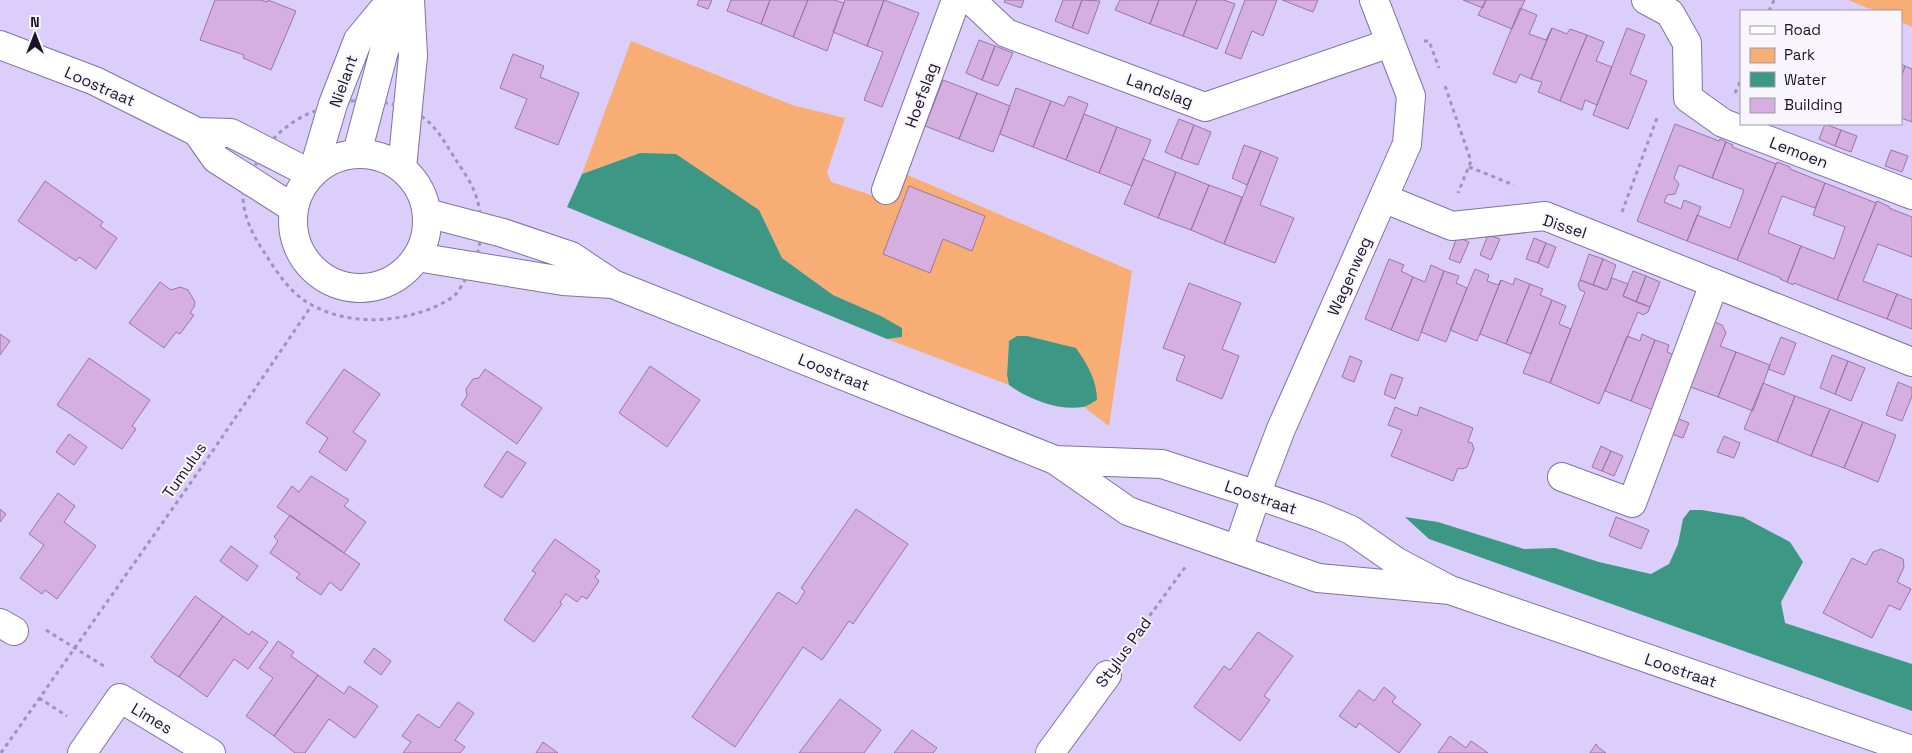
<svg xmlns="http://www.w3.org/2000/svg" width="1912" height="753" viewBox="0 0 1912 753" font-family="'Space Grotesk',sans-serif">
	<rect width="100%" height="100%" fill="#dbcefb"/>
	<path fill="#f7ad74" d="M 1848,0 L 1912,0 L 1912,27 L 1901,22 L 1901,11 L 1875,11 Z
		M 631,41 L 792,105 L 845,118 L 827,172 L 831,182 L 892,202 L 903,173 L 1132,271 L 1109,426 L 1084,407 L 1097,400 L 1027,336 L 1017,336 L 1009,341 L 1007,375 L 1009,385 L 887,339 L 902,337 L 881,316 L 833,295 L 782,258 L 759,210 L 640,153 L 582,174 Z"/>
	<path fill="#3c9885" d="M 640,153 L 676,154 L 759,210 L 782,258 L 833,295 L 881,316 L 902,328 L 902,337 L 887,339 L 567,207 L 582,174 Z
		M 1017,336 L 1027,336 L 1076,348 C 1087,364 1097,380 1097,400 C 1093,402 1088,406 1083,407 C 1058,411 1028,399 1009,385 L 1007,375 L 1009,341 Z
		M 1690,510 L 1702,510 L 1743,517 L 1790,542 L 1803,562 L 1781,602 L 1785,623 L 1912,664 L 1912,711 L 1429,539 L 1405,517 L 1438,522 L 1524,549 L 1555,548 L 1599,562 L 1651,574 L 1669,564 L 1678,544 L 1683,519 Z"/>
	<path fill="#d4afe0" stroke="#9977a5" d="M 215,0 L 261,0 L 267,2 L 268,0 L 296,11 L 271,70 L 243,58 L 244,55 L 200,40 Z
		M 699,0 L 712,0 L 708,9 L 697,5 Z
		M 731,0 L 770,0 L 761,24 L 727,11 Z
		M 770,0 L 808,0 L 793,37 L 761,24 Z
		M 808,0 L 834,0 L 844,3 L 827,51 L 793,37 Z
		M 845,0 L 884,0 L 867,46 L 833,32 Z
		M 884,0 L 919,13 L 882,107 L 864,100 L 883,52 L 867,46 Z
		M 1005,0 L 1024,0 L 1021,8 L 1004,2 Z
		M 1063,0 L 1082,0 L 1072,28 L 1055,21 Z
		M 1082,0 L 1100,1 L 1088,34 L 1072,28 Z
		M 1120,0 L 1159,0 L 1150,24 L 1115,10 Z
		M 1159,0 L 1197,0 L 1183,36 L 1150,24 Z
		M 1197,0 L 1224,0 L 1235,4 L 1217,49 L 1183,36 Z
		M 1245,0 L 1277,0 L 1263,36 L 1252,31 L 1241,59 L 1225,53 Z
		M 1282,0 L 1318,0 L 1313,12 Z
		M 1463,0 L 1486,0 L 1483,8 Z
		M 1486,0 L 1525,0 L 1512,29 L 1478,15 Z
		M 1520,8 L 1537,15 L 1529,34 L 1546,40 L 1552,28 L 1531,79 L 1520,74 L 1516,83 L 1493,74 Z
		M 1552,28 L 1567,34 L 1570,29 L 1587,35 L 1560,101 L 1538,92 L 1542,82 L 1531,79 Z
		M 1627,28 L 1645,35 L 1630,74 L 1647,81 L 1628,129 L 1593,115 Z
		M 1587,35 L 1604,42 L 1596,61 L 1612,67 L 1597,105 L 1585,100 L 1582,110 L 1560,101 Z
		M 979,40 L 995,46 L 982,80 L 966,73 Z
		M 995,46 L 1013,53 L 998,86 L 982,80 Z
		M 513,54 L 544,66 L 540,77 L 579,93 L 558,145 L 515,128 L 527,99 L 500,88 Z
		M 1901,64 L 1905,66 L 1901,77 Z
		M 1905,66 L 1912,69 L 1912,122 L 1901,118 L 1901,77 Z
		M 943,80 L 977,93 L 959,139 L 925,126 Z
		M 1016,88 L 1051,101 L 1033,147 L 1000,134 Z
		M 977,93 L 1010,106 L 993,152 L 959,139 Z
		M 1069,96 L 1088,104 L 1066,160 L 1033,147 L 1051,101 L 1064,106 Z
		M 1084,114 L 1117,127 L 1099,173 L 1066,160 Z
		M 1179,119 L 1194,125 L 1181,159 L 1165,152 Z
		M 1675,124 L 1719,141 L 1720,139 L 1726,142 L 1712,178 L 1679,165 L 1674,178 L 1679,184 L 1675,194 L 1667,195 L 1664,202 L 1681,209 L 1684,200 L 1701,207 L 1687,241 L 1637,221 Z
		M 1825,124 L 1841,130 L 1835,146 L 1819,139 Z
		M 1194,125 L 1211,132 L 1198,165 L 1181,159 Z
		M 1117,127 L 1151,140 L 1132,186 L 1099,173 Z
		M 1841,130 L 1857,136 L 1851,152 L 1835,146 Z
		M 1726,142 L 1733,145 L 1732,147 L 1776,164 L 1737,260 L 1687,241 L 1697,215 L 1730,228 L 1744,190 L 1712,178 Z
		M 1244,145 L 1261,151 L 1247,185 L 1232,178 Z
		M 1891,150 L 1908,156 L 1902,172 L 1885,166 Z
		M 1261,151 L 1278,158 L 1260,205 L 1294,218 L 1275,263 L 1224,244 Z
		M 1143,159 L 1176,172 L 1158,218 L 1124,204 Z
		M 1777,162 L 1790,167 L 1790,169 L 1825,183 L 1815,208 L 1782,196 L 1768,233 L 1801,246 L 1787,282 L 1780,279 L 1781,278 L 1737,260 Z
		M 1176,172 L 1209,185 L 1191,230 L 1158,218 Z
		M 45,181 L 103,222 L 100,226 L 117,238 L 96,269 L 79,257 L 76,261 L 18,221 Z
		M 1825,183 L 1876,203 L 1837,300 L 1794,283 L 1793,285 L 1787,282 L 1801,246 L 1834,259 L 1845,227 L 1813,215 Z
		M 1209,185 L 1242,197 L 1224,244 L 1191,230 Z
		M 909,186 L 985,216 L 972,251 L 943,239 L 930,273 L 883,254 Z
		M 1877,201 L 1890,207 L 1889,208 L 1912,217 L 1912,257 L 1878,244 L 1863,281 L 1897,294 L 1887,319 L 1837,300 Z
		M 1488,235 L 1500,239 L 1491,260 L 1480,255 Z
		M 1457,237 L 1469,242 L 1460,263 L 1449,259 Z
		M 1534,238 L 1546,243 L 1538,263 L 1526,259 Z
		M 1546,243 L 1556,247 L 1548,268 L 1538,263 Z
		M 1589,254 L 1603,259 L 1593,285 L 1580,280 Z
		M 1389,259 L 1404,265 L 1401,271 L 1413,277 L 1391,330 L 1365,319 Z
		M 1603,259 L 1616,265 L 1607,290 L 1593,285 Z
		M 1431,265 L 1444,271 L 1418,341 L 1391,330 L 1413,277 L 1425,282 Z
		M 1475,269 L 1489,275 L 1487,281 L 1498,285 L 1501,280 L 1477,341 L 1450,330 Z
		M 1444,271 L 1459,276 L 1456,283 L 1467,288 L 1446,342 L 1421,332 Z
		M 1633,271 L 1646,276 L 1636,302 L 1623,296 Z
		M 1646,276 L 1660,282 L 1650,307 L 1636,302 Z
		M 1515,278 L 1530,284 L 1506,344 L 1480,334 L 1501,280 L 1513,285 Z
		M 1612,278 L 1628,284 L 1623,296 L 1650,307 L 1648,312 L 1643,315 L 1638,312 L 1599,404 L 1550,383 L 1585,292 L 1580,290 L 1578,285 L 1580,280 L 1607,290 Z
		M 160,282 L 171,290 L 180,287 L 188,290 L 195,302 L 194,307 L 190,313 L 194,315 L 180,334 L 176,332 L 164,348 L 129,323 Z
		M 1189,283 L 1241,303 L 1222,349 L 1239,356 L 1222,399 L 1176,380 L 1185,356 L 1163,348 Z
		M 1530,284 L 1543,289 L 1540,295 L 1552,300 L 1531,354 L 1506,344 Z
		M 1897,294 L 1912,300 L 1912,329 L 1887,319 Z
		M 1552,300 L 1566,306 L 1559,324 L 1571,329 L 1550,383 L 1523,373 Z
		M 1712,321 L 1722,325 L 1726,333 L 1720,346 L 1736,352 L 1718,397 L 1685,385 Z
		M 0,334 L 10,341 L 0,355 Z
		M 1642,334 L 1655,340 L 1631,401 L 1605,391 L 1627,336 L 1640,341 Z
		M 1781,337 L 1796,343 L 1784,375 L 1768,369 Z
		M 1655,340 L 1669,345 L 1667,352 L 1679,357 L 1658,412 L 1631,401 Z
		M 1736,352 L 1770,365 L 1753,411 L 1718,397 Z
		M 1832,355 L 1848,361 L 1835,394 L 1820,388 Z
		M 1350,356 L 1362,361 L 1354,382 L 1342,377 Z
		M 89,358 L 150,400 L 132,426 L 136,429 L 122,449 L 57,405 Z
		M 1848,361 L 1865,368 L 1851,401 L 1835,394 Z
		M 650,366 L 700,400 L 667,447 L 619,413 Z
		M 344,369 L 380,394 L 353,432 L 366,441 L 346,471 L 319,452 L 328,438 L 306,423 Z
		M 485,369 L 542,408 L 517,444 L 461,405 L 467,396 L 466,389 L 473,379 L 479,378 Z
		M 1391,374 L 1403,378 L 1395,399 L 1384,394 Z
		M 1898,382 L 1912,388 L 1912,396 L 1902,421 L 1886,415 Z
		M 1763,383 L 1795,396 L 1777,442 L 1744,429 Z
		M 1795,396 L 1830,409 L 1811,456 L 1777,442 Z
		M 1395,407 L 1417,416 L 1420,407 L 1473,428 L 1468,442 L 1472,443 L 1474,449 L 1467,467 L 1462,469 L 1458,468 L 1453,481 L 1391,456 L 1402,430 L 1388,425 Z
		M 1830,409 L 1863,422 L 1844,468 L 1811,456 Z
		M 1672,416 L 1689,423 L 1683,438 L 1666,432 Z
		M 1863,422 L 1896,435 L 1878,482 L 1844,468 Z
		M 69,434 L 87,447 L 74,465 L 56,452 Z
		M 1724,436 L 1740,443 L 1734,458 L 1717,452 Z
		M 1601,446 L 1611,451 L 1602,471 L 1592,467 Z
		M 507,451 L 526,463 L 502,498 L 484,486 Z
		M 1611,451 L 1623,456 L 1614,476 L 1602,471 Z
		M 311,476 L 349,500 L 344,506 L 366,522 L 344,553 L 277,507 L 292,486 L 299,492 Z
		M 58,493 L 75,506 L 64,522 L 96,546 L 57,599 L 45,590 L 42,594 L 20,578 L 44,545 L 29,534 Z
		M 0,509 L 6,514 L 0,522 Z
		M 856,509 L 908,544 L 853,624 L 849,621 L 822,660 L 803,647 L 735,747 L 692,717 L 778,592 L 797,604 L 805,591 L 801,588 Z
		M 290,515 L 360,564 L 341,591 L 330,582 L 321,595 L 296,578 L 300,574 L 270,553 L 278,541 L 274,537 Z
		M 1616,517 L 1649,530 L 1641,549 L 1609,536 Z
		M 555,539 L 600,571 L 595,577 L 599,581 L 587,599 L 582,596 L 577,602 L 566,594 L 560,602 L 562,604 L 534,642 L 504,620 L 536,573 L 532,571 Z
		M 231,546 L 258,566 L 247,581 L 220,561 Z
		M 1881,549 L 1903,559 L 1904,567 L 1897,582 L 1911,589 L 1900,610 L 1889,605 L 1872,638 L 1823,613 L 1852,558 L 1866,565 L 1873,552 Z
		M 195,596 L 223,616 L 179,677 L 154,661 L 155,660 L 151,657 Z
		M 223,616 L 249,635 L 252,631 L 268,642 L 248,669 L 234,659 L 207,697 L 179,677 Z
		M 1258,632 L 1293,656 L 1264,696 L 1270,700 L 1240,741 L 1194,707 L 1224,666 L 1230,670 Z
		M 278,641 L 294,652 L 291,656 L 318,675 L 274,736 L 246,716 L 273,678 L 259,668 Z
		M 374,648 L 391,661 L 381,675 L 364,662 Z
		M 318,675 L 344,694 L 349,686 L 378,706 L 355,738 L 329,719 L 305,753 L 295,753 L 274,736 Z
		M 1384,687 L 1396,697 L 1392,702 L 1421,724 L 1399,753 L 1359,723 L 1356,728 L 1339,716 L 1359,690 L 1374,701 Z
		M 840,699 L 881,730 L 864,753 L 799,753 Z
		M 458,702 L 474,713 L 455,740 L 465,747 L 460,753 L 403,753 L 411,742 L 402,736 L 418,714 L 439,728 Z
		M 912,730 L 937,748 L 933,753 L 894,753 Z
		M 1450,736 L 1466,748 L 1471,741 L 1488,753 L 1438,753 Z
		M 543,742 L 558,753 L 536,753 Z
		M 1596,744 L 1598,747 L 1606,753 L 1590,753 Z"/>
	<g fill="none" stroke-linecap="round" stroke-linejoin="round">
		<defs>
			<path id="minor" d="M 971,0 L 1006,33 L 1205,107 L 1390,43
				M 1646,0 L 1670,13 L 1687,43 L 1688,98 L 1723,123 L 1912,195
				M 0,45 L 95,81 L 197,132 L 231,133 L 311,174
				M 197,132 L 216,159 L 293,208
				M 357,153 L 384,51 L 401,0
				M293 221a67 67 0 1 1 134 0a67 67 0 1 1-134 0Z
				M 402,168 L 413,56 L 410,0
				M 313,172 L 333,104 L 358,40 L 391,0
				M 886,190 L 956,0
				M 1383,198 L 1452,226 L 1545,216 L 1912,362
				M 427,213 L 503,233 L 571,256 L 613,284 L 1055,460 L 1128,511 L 1318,578 L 1450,590
				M 417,257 L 563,281 L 612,284
				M 1055,460 L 1162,464 L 1257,495 L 1318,516 L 1351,530 L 1397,562 L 1450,590 L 1912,750
				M 1562,477 L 1632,503 L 1714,284
				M 1238,549 L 1263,476 L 1281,429 L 1407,144 L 1411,96 L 1374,0
				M 0,623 L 14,631
				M 82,753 L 120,698 L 211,753
				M 1050,753 L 1107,675"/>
		</defs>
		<use href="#minor" stroke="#8172a5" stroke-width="30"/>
		<path stroke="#9e94b9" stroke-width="3" stroke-dasharray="4 4" stroke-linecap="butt" d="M 1769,11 L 1774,0
			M 1424,41 L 1429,41 L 1439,68
			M 1445,86 L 1471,161 L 1458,193
			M 1735,93 L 1741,80
			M 352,101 C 375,101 398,102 418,114 C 435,124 444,141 454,157 C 461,168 470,180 475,193 C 486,223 482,257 463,283 C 461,287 458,292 455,295 C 444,304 427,311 414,314 C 376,325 327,321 296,294 C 283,282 273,266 264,252 C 253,236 243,215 243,196 C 244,186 249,176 254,168 C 275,125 308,109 352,101 Z
			M 1469,167 L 1514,185
			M 1622,212 L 1657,118 L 1660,116
			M 46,630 L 107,668
			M 1126,648 L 1186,566
			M 39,698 L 67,716
			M 1,753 L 201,468 L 312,305"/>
		<use href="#minor" stroke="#fff" stroke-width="28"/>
	</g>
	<g text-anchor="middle" stroke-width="4" stroke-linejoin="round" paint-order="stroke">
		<g font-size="16" fill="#1a1428" stroke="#f8f6fc">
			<text transform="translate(343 81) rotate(-70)" y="6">Nielant</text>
			<text transform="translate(100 86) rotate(24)" y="6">Loostraat</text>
			<text transform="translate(1160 90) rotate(20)" y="6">Landslag</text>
			<text transform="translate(921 95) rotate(-70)" y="6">Hoefslag</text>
			<text transform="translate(1799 152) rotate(21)" y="6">Lemoen</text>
			<text transform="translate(1565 226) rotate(18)" y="6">Dissel</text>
			<text transform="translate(1349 276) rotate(-66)" y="6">Wagenweg</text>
			<text transform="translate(834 372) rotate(22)" y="6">Loostraat</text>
			<text transform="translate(184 470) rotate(-55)" y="6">Tumulus</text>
			<text transform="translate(1261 497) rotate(19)" y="6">Loostraat</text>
			<text transform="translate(1123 652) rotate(-54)" y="6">Stylus Pad</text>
			<text transform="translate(1681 670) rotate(19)" y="6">Loostraat</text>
			<text transform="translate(152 718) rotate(31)" y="6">Limes</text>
		</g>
	</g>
	<rect x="1740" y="10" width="162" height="115" fill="#f8f6fc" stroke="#9f9ca7"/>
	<rect x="1750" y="26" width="25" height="8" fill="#ffffff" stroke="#9f9ca7"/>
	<text x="1784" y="35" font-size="15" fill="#1a1428">Road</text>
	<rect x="1750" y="48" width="25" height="15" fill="#f7ad74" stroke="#9f9ca7"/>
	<text x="1784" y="60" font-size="15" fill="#1a1428">Park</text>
	<rect x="1750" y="72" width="25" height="15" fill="#3c9885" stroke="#9f9ca7"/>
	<text x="1784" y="85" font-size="15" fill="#1a1428">Water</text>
	<rect x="1750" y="98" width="25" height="15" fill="#d4afe0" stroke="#9f9ca7"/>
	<text x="1784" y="110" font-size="15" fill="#1a1428">Building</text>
	<g transform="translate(35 35)" stroke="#f8f6fc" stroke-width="4" paint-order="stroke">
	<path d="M0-4L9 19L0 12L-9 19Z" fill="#1a1428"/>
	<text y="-8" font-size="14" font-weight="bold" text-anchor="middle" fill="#1a1428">N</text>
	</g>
</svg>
